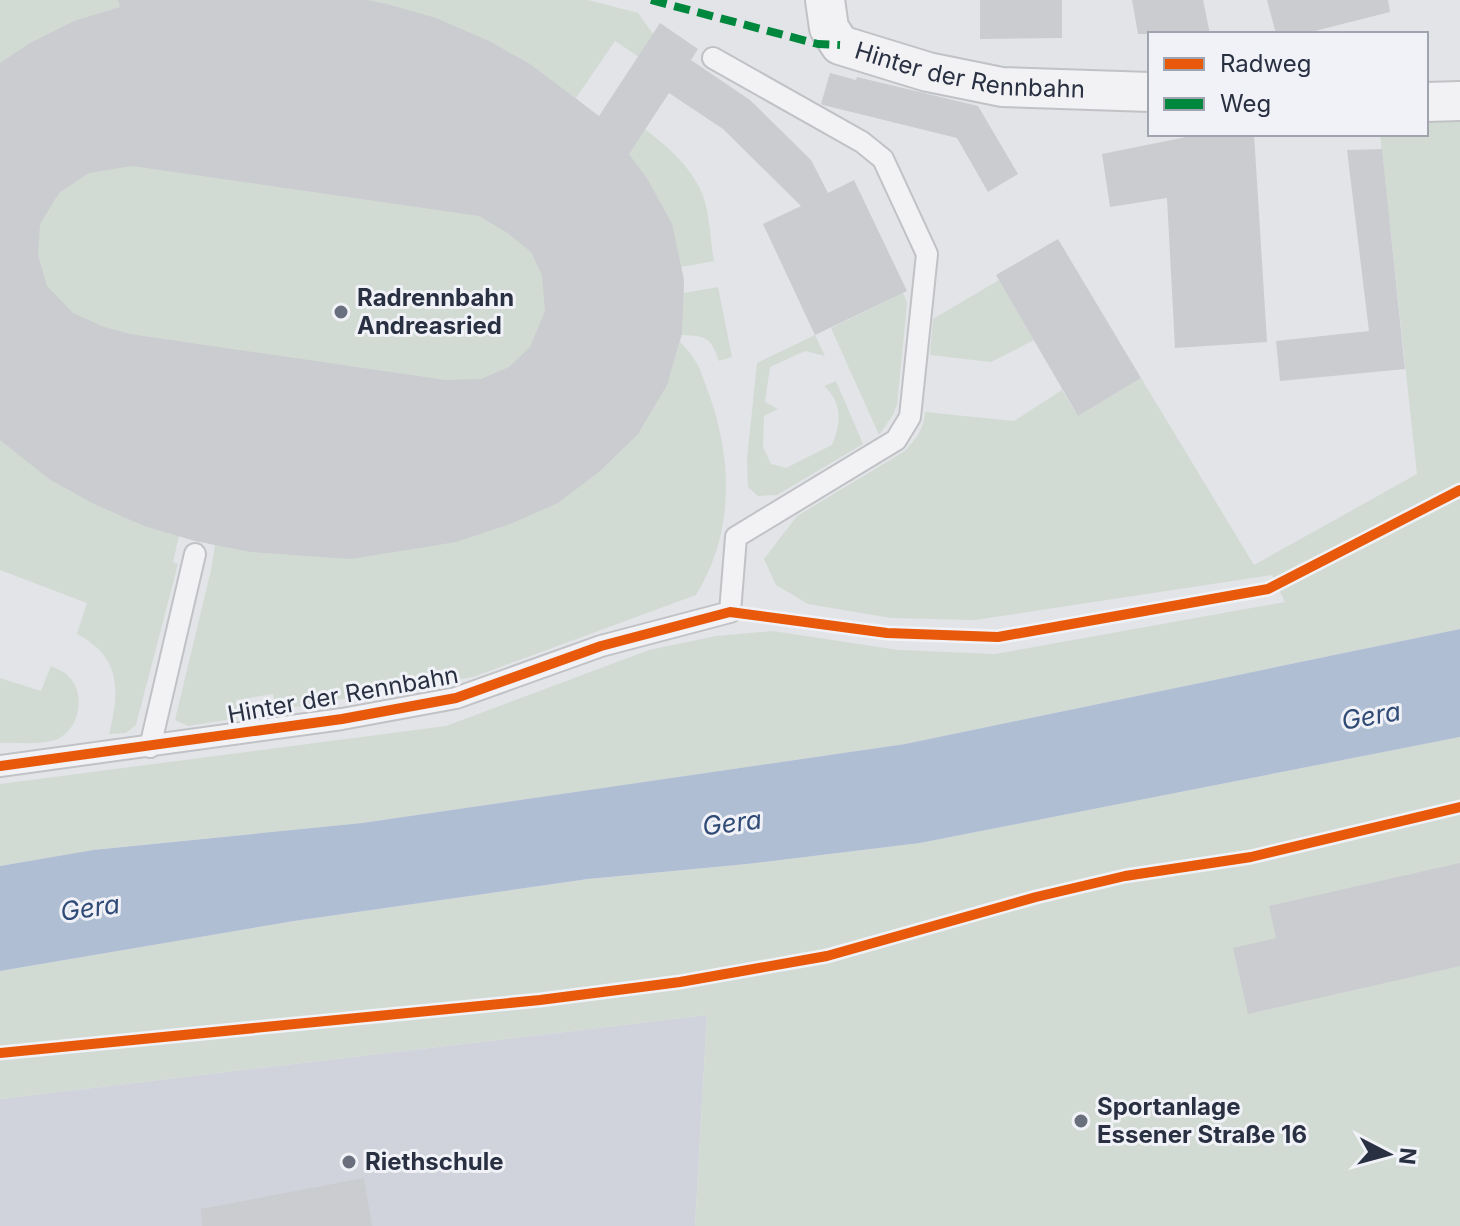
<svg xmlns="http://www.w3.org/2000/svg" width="1460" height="1226" viewBox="0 0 1460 1226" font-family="Inter,sans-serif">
	<rect width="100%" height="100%" fill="#e2e4e8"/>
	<path fill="#d0d3db" d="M 707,1015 L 695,1226 L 0,1226 L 0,1099 Z"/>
	<path fill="#d2dbd3" d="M 0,0 L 588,0 L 638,13 L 653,34 L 639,57 L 615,41 L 576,98 L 614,133 L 638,124 C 663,143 689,163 702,193 C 710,213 710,240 714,261 L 681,267 L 684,293 L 718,287 L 732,357 L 719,361 C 711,337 706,336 682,335 L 680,342 C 699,361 700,370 709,394 C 733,461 734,534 696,595 L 473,677 L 277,710 L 273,694 L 236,700 L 238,718 L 188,726 L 175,720 L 211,570 L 215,545 L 179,536 L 173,562 L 178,564 L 136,725 L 126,733 L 109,734 C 120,690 121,657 77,634 L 87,603 L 0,570 Z
		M 1426,114 L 1460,115 L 1460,629 L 905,744 L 362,823 L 93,850 L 0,866 L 0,784 L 446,726 L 649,650 L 716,636 L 773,631 L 898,650 L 995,654 L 1285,602 L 1272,575 L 975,620 L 891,618 L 808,604 L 776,585 L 764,559 L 797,516 L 905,451 C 916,439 924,429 925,412 L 1014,421 L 1062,390 L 1078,416 L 1141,378 L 1254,565 L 1417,474 L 1380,134 L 1426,134 Z
		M 999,280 L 1034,340 L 991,362 L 930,355 L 933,319 Z
		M 903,293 L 907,303 L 906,314 L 897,405 L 893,415 L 879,435 L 831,328 Z
		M 815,335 L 825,356 L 805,351 L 770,367 L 765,402 L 778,409 L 764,416 L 763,447 L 771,464 L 786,468 L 832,445 C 841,423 843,403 824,386 L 836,381 L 863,444 L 777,495 L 758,496 L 748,487 L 747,459 L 757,363 Z
		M 51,666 C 56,669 63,671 67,675 C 89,693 78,736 51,741 C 35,745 16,742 0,743 L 0,678 L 41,691 Z
		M 1460,737 L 1460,1226 L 695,1226 L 707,1015 L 0,1099 L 0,971 L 294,921 L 588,879 L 747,864 L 920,843 Z"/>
	<path fill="#b0bed4" d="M 1460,629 L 1460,737 L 920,843 L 747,864 L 588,879 L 294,921 L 0,971 L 0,866 L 93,850 L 362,823 L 905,744 Z"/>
	<path fill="#caccd0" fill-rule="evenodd" d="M 118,0 L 368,0 L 387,4 L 436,18 L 489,41 L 530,64 L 599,116 L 660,23 L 698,49 L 691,60 L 750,100 L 811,160 L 828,193 L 854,180 L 907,291 L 815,335 L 763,224 L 801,206 L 723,129 L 669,93 L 629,154 L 648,180 L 672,224 L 684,280 L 682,333 L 667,385 L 638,434 L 600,471 L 558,503 L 510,524 L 456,542 L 351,559 L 251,552 L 195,541 L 144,526 L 94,504 L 49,479 L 0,440 L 0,63 L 30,43 L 74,21 L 120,7 ZM 132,166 L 479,216 L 506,232 L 531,252 L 542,275 L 545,311 L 530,347 L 509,367 L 481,379 L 445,380 L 130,334 L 104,327 L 73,313 L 47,286 L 38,255 L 40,224 L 59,193 L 89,173 Z
		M 980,0 L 1062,0 L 1062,38 L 980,39 Z
		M 1132,0 L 1203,0 L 1210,34 L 1138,34 Z
		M 1267,0 L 1388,0 L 1390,12 L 1303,34 L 1276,34 Z
		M 830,73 L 856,80 L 857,77 L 978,106 L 1018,174 L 988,192 L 957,138 L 823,105 L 821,104 Z
		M 1201,134 L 1254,134 L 1267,342 L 1175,348 L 1167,198 L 1110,207 L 1102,154 Z
		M 1382,149 L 1405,369 L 1280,381 L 1276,341 L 1369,331 L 1347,150 Z
		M 1058,239 L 1141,378 L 1078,416 L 996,275 Z
		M 1460,863 L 1460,966 L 1248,1014 L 1233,948 L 1276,938 L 1269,906 Z
		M 364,1178 L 372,1226 L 202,1226 L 201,1209 Z"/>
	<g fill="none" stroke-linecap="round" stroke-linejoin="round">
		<defs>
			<path id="lane" d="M 150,747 L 195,554
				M 0,766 L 342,719 L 456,698 L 601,646 L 730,612 L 736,537 L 896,440 L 910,417 L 927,254 L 883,159 L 862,142 L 713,58"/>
			<g id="street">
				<path id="s1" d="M 825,0 L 829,28 L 840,45 L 928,72 L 1002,87 L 1150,92"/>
				<path d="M 1426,102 L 1460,101"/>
			</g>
		</defs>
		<use href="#lane" stroke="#c0c2c6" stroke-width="24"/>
		<use href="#street" stroke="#c0c2c6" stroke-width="42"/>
		<use href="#lane" stroke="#f2f2f4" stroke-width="20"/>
		<use href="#street" stroke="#f2f2f4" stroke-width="38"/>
		<path stroke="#00873e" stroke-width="8" stroke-dasharray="16 8" stroke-linecap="butt" d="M 651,0 L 818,44 L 840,45"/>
		<defs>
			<path id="cycleway" d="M 0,766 L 342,719 L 456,698 L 601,646 L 730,612 L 887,633 L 998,637 L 1268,589 L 1460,490
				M 0,1053 L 540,1000 L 680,982 L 827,956 L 1036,897 L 1125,876 L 1251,857 L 1460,807"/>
		</defs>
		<use href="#cycleway" stroke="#f0f2f7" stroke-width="15"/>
		<use href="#cycleway" stroke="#e8590c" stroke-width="10"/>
	</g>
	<g fill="#696f7c" stroke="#f0f2f7" stroke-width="3">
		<circle cx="341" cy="312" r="8"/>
		<circle cx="1081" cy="1121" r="8"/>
		<circle cx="349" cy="1162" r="8"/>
	</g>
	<g text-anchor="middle" stroke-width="6" stroke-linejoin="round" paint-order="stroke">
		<g font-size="24" fill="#283042" stroke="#f0f2f7">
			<text dy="8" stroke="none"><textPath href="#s1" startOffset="182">Hinter der Rennbahn</textPath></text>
			<text transform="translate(343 695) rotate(-10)" y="8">Hinter der Rennbahn</text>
		</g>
		<g font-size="24" font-weight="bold" fill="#283042" stroke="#f0f2f7" text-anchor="start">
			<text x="357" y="306">Radrennbahn<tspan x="357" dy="28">Andreasried</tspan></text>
			<text x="1097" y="1115">Sportanlage<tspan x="1097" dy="28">Essener Straße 16</tspan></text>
			<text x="365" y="1170">Riethschule</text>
		</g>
		<g font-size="26" font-style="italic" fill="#314b77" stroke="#f0f2f7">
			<text transform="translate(1371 716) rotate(-10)" y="9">Gera</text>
			<text transform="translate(732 823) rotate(-7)" y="9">Gera</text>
			<text transform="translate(90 908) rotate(-8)" y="9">Gera</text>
		</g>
	</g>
	<rect x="1148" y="32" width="280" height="104" fill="#f0f2f7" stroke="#a0a4af" stroke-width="2"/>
	<rect x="1164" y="58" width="40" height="12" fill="#e8590c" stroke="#a0a4af" stroke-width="2"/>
	<text x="1220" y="72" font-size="24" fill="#283042">Radweg</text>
	<rect x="1164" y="98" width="40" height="12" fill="#00873e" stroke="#a0a4af" stroke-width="2"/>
	<text x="1220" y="112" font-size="24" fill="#283042">Weg</text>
	<g transform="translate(1388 1154) rotate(96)" stroke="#f0f2f7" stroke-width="6" paint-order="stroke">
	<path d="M0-6L14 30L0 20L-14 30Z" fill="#283042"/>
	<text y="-12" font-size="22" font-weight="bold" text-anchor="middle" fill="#283042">N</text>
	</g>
</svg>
